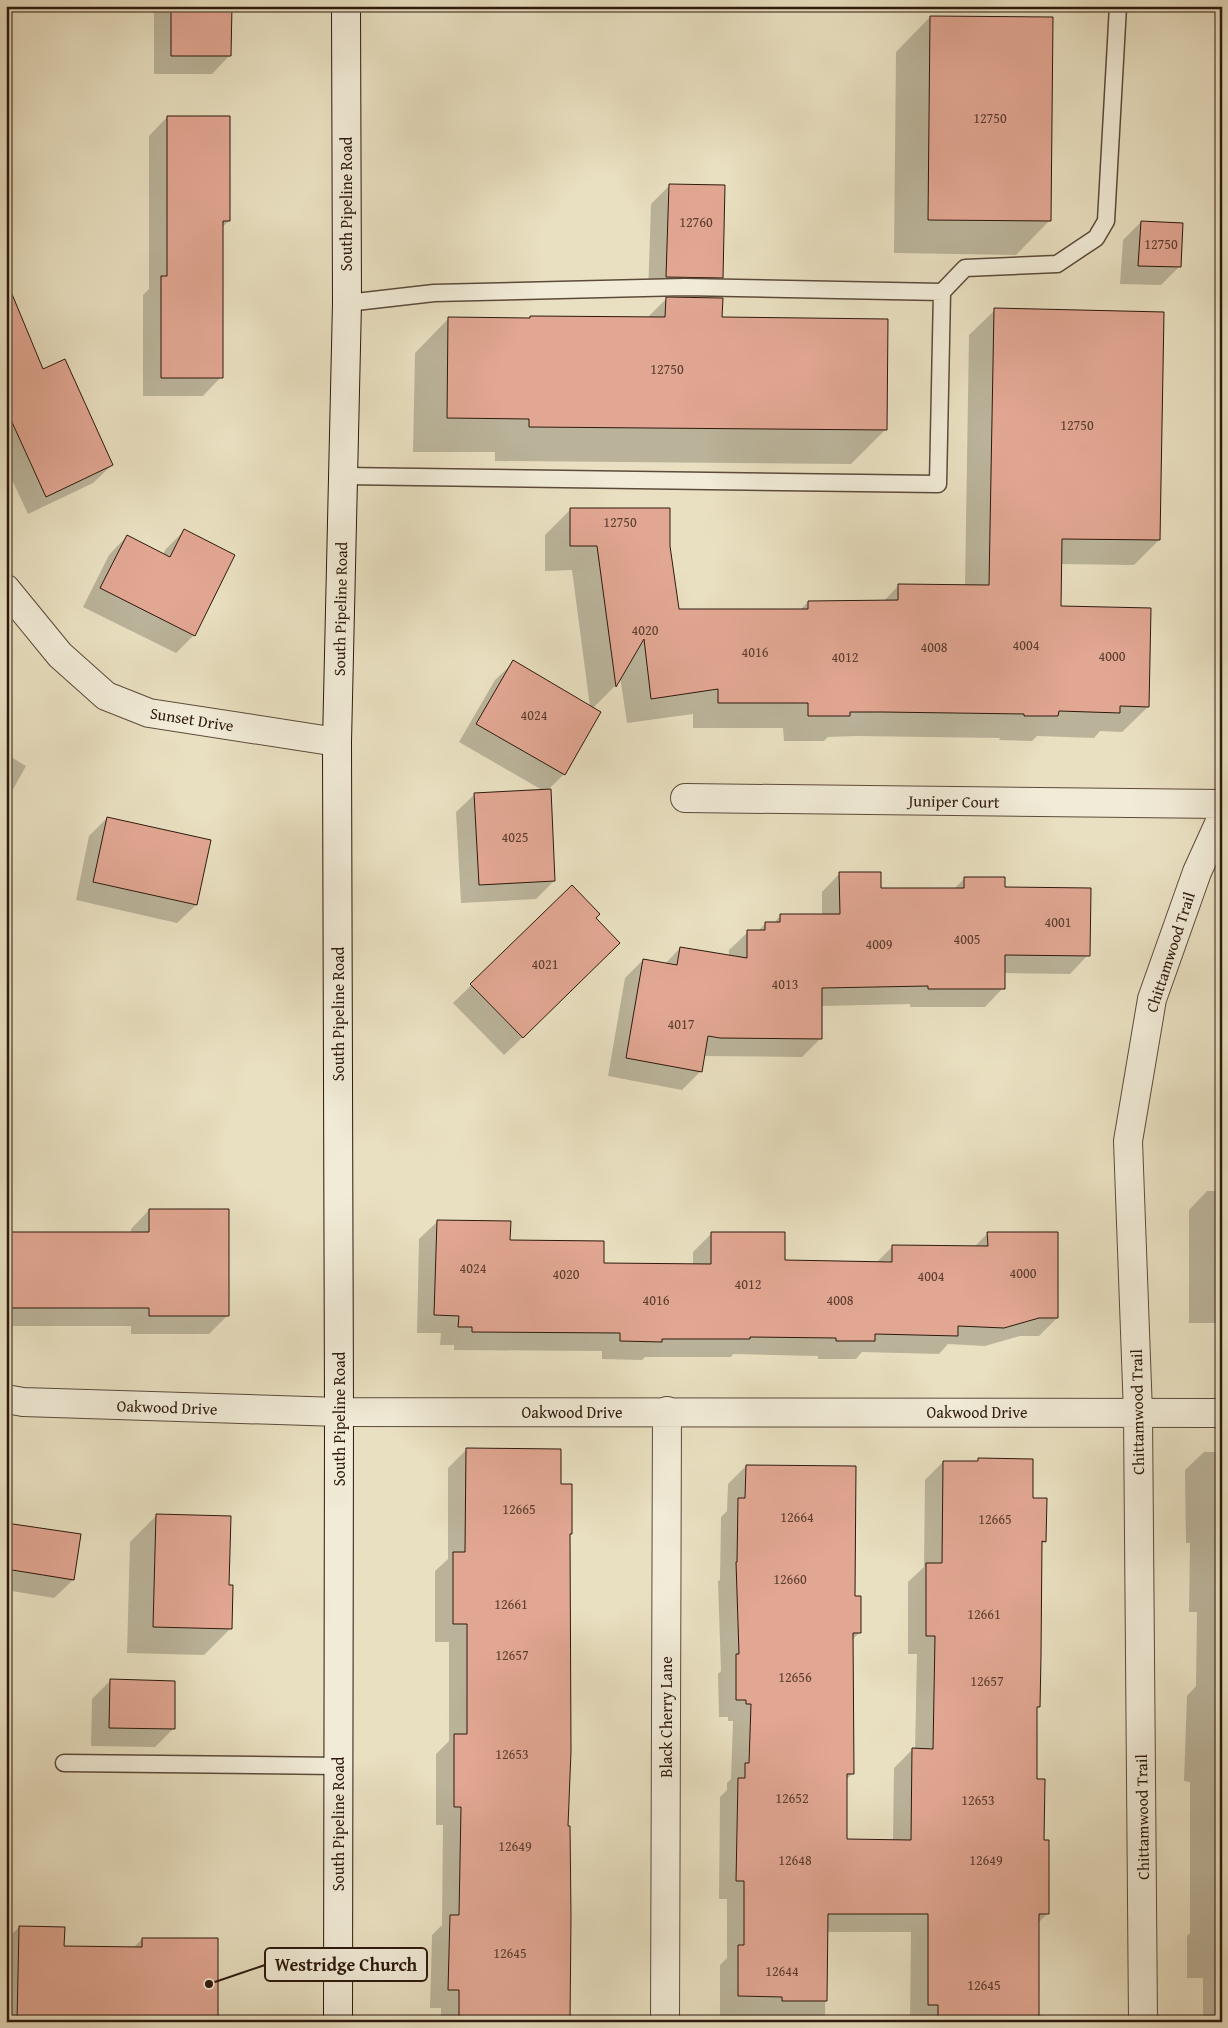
<svg xmlns="http://www.w3.org/2000/svg" width="1228" height="2028" viewBox="0 0 1228 2028" font-family="'Gentium Book Plus',serif">
	<rect width="100%" height="100%" fill="#e9e0c1"/>
	<filter id="stains"><feTurbulence type="fractalNoise" baseFrequency=".004" numOctaves="4"/><feColorMatrix values="0 0 0 0 .2 0 0 0 0 .09 0 0 0 0 .02 0 0 0 .5 -.17"/></filter>
	<radialGradient id="worn" r=".72"><stop offset=".6" stop-color="#630" stop-opacity="0"/><stop offset="1" stop-color="#630" stop-opacity=".3"/></radialGradient>
	<path fill="#0003" d="M 230,6 L 230,55 L 212,74 L 154,74 L 154,7 L 133,6 Z
		M 817,6 L 875,6 L 874,7 Z
		M 930,17 L 1050,220 L 1016,255 L 894,253 L 896,52 Z
		M 167,117 L 229,221 L 221,228 L 221,377 L 203,396 L 143,396 L 143,295 L 149,289 L 149,136 Z
		M 669,186 L 722,277 L 703,296 L 648,295 L 651,204 Z
		M 1141,222 L 1179,267 L 1161,285 L 1120,284 L 1123,240 Z
		M 6,283 L 42,371 L 112,465 L 93,483 L 28,514 L 6,467 Z
		M 666,299 L 721,319 L 885,430 L 851,464 L 495,461 L 495,452 L 413,452 L 415,353 L 449,318 L 528,320 L 530,317 L 647,318 Z
		M 995,310 L 1159,540 L 1134,565 L 1060,564 L 1060,607 L 1148,707 L 1122,732 L 1100,731 L 1094,738 L 1037,736 L 1032,741 L 999,740 L 1000,738 L 857,736 L 828,737 L 824,741 L 784,741 L 783,728 L 693,728 L 693,714 L 627,723 L 620,676 L 615,686 L 592,709 L 564,774 L 548,790 L 554,881 L 536,899 L 461,903 L 456,812 L 475,794 L 542,790 L 459,742 L 495,680 L 514,662 L 590,707 L 572,570 L 545,571 L 545,535 L 570,510 L 669,546 L 678,610 L 800,610 L 808,602 L 883,602 L 899,585 L 965,586 L 969,335 Z
		M 184,531 L 194,635 L 176,653 L 83,607 L 109,555 L 127,536 L 163,554 L 166,549 Z
		M 6,754 L 26,766 L 6,802 Z
		M 107,818 L 196,905 L 177,923 L 76,900 L 89,836 Z
		M 840,873 L 879,890 L 953,890 L 965,878 L 1003,888 L 1088,955 L 1070,974 L 1003,973 L 1003,988 L 985,1007 L 910,1007 L 910,1004 L 821,1006 L 821,1038 L 802,1057 L 703,1056 L 701,1071 L 682,1090 L 608,1076 L 625,978 L 643,960 L 665,964 L 680,948 L 729,956 L 729,950 L 748,932 L 757,932 L 766,923 L 774,923 L 781,915 L 822,915 L 822,892 Z
		M 572,887 L 594,918 L 600,962 L 504,1055 L 453,1003 Z
		M 1207,1191 L 1222,1191 L 1222,1323 L 1189,1323 L 1189,1210 Z
		M 149,1210 L 227,1316 L 209,1334 L 131,1334 L 131,1326 L 6,1326 L 6,1233 L 131,1233 L 131,1229 Z
		M 438,1221 L 509,1242 L 603,1264 L 693,1265 L 693,1252 L 712,1233 L 784,1261 L 876,1263 L 893,1246 L 974,1247 L 988,1233 L 1057,1318 L 1039,1336 L 1020,1336 L 985,1346 L 948,1344 L 939,1354 L 862,1352 L 856,1359 L 818,1359 L 818,1356 L 733,1354 L 731,1357 L 645,1357 L 642,1360 L 602,1359 L 602,1351 L 454,1350 L 454,1345 L 440,1345 L 441,1333 L 417,1333 L 419,1239 Z
		M 467,1449 L 560,1486 L 571,1534 L 569,1536 L 567,1827 L 569,2022 L 441,2022 L 441,2008 L 430,2008 L 432,1935 L 442,1925 L 443,1825 L 436,1825 L 436,1754 L 449,1741 L 449,1642 L 435,1642 L 435,1571 L 448,1559 L 448,1468 Z
		M 1204,1452 L 1222,1452 L 1222,2022 L 1203,2022 L 1203,1978 L 1187,1978 L 1187,1936 L 1190,1933 L 1190,1782 L 1184,1781 L 1187,1696 L 1196,1686 L 1197,1612 L 1189,1612 L 1190,1543 L 1186,1543 L 1185,1470 Z
		M 979,1459 L 1031,1500 L 1045,1541 L 1041,1546 L 1039,1706 L 1036,1709 L 1036,1780 L 1043,1842 L 1048,1913 L 1038,1923 L 1038,2015 L 1045,2015 L 1045,2022 L 910,2022 L 911,1932 L 826,1932 L 825,2022 L 720,2022 L 720,1965 L 727,1958 L 727,1899 L 719,1899 L 720,1797 L 727,1790 L 727,1783 L 731,1779 L 733,1721 L 728,1721 L 728,1717 L 719,1717 L 718,1674 L 721,1671 L 718,1581 L 720,1580 L 721,1517 L 727,1511 L 728,1484 L 746,1466 L 854,1598 L 859,1633 L 852,1640 L 853,1773 L 846,1780 L 846,1840 L 893,1841 L 894,1768 L 912,1750 L 915,1750 L 917,1654 L 908,1654 L 908,1582 L 924,1567 L 925,1480 L 943,1462 L 975,1463 Z
		M 157,1515 L 228,1586 L 231,1628 L 204,1655 L 127,1653 L 130,1542 Z
		M 6,1524 L 73,1580 L 54,1598 L 6,1590 Z
		M 110,1681 L 174,1728 L 155,1747 L 91,1746 L 92,1699 Z
		M 19,1927 L 63,1947 L 133,1948 L 142,1939 L 217,2022 L 6,2022 L 6,1940 Z"/>
	<path fill="#e2a793" stroke="#2d190d" d="M 171,6 L 232,6 L 231,56 L 171,56 Z
		M 930,16 L 1053,17 L 1051,221 L 928,220 Z
		M 167,116 L 230,116 L 230,221 L 223,221 L 223,378 L 161,378 L 161,276 L 167,276 Z
		M 669,184 L 725,185 L 723,278 L 666,277 Z
		M 1141,221 L 1183,223 L 1181,267 L 1138,266 Z
		M 7,282 L 43,369 L 65,359 L 113,465 L 46,497 L 6,409 Z
		M 666,297 L 723,298 L 722,317 L 888,319 L 887,430 L 529,427 L 529,419 L 447,418 L 448,317 L 530,318 L 530,316 L 665,317 Z
		M 994,308 L 1164,312 L 1160,540 L 1062,539 L 1061,606 L 1151,608 L 1149,707 L 1120,706 L 1120,713 L 1059,711 L 1058,716 L 1024,716 L 1024,714 L 883,712 L 850,712 L 850,716 L 808,716 L 808,703 L 718,703 L 718,689 L 651,699 L 644,639 L 616,687 L 597,546 L 570,546 L 570,508 L 670,508 L 670,546 L 679,609 L 808,609 L 808,601 L 898,600 L 898,584 L 989,585 Z
		M 184,529 L 235,555 L 195,636 L 100,588 L 127,535 L 170,557 Z
		M 513,660 L 601,712 L 565,775 L 476,724 Z
		M 551,789 L 555,881 L 479,885 L 474,793 Z
		M 107,817 L 211,840 L 197,905 L 93,882 Z
		M 839,872 L 881,872 L 881,888 L 964,888 L 964,877 L 1005,877 L 1005,887 L 1091,888 L 1090,956 L 1005,955 L 1005,989 L 928,989 L 928,986 L 822,988 L 822,1039 L 720,1038 L 708,1036 L 702,1072 L 626,1058 L 643,959 L 677,965 L 680,947 L 747,958 L 747,930 L 765,930 L 765,922 L 780,922 L 780,914 L 840,914 Z
		M 572,885 L 600,914 L 596,918 L 620,943 L 523,1038 L 470,984 Z
		M 149,1209 L 229,1209 L 229,1316 L 149,1316 L 149,1308 L 6,1308 L 6,1232 L 149,1232 Z
		M 437,1220 L 511,1221 L 510,1240 L 604,1241 L 604,1263 L 711,1264 L 711,1232 L 785,1232 L 785,1260 L 892,1262 L 892,1245 L 988,1246 L 987,1232 L 1058,1232 L 1058,1318 L 1039,1318 L 1004,1328 L 958,1326 L 958,1336 L 875,1334 L 875,1341 L 836,1341 L 836,1338 L 750,1337 L 750,1339 L 662,1339 L 662,1342 L 620,1341 L 620,1333 L 472,1332 L 472,1327 L 458,1327 L 459,1316 L 434,1315 Z
		M 466,1448 L 561,1449 L 561,1484 L 572,1484 L 572,1534 L 570,1534 L 571,1751 L 568,1826 L 570,1826 L 571,1917 L 570,2022 L 459,2022 L 459,1990 L 448,1990 L 450,1915 L 459,1915 L 461,1807 L 454,1807 L 454,1734 L 467,1734 L 467,1624 L 453,1624 L 453,1552 L 465,1552 Z
		M 978,1458 L 1033,1459 L 1033,1498 L 1047,1498 L 1046,1542 L 1042,1541 L 1041,1656 L 1040,1707 L 1037,1707 L 1037,1779 L 1045,1779 L 1044,1840 L 1049,1840 L 1049,1914 L 1039,1914 L 1039,2022 L 938,2022 L 938,2005 L 928,2005 L 928,1914 L 828,1914 L 827,2001 L 782,2001 L 782,1997 L 738,1996 L 738,1945 L 744,1945 L 744,1881 L 736,1881 L 738,1778 L 745,1778 L 745,1763 L 749,1763 L 751,1704 L 746,1704 L 746,1700 L 736,1700 L 736,1654 L 739,1654 L 736,1562 L 737,1562 L 738,1498 L 745,1498 L 746,1465 L 856,1466 L 855,1596 L 861,1596 L 861,1633 L 853,1633 L 854,1774 L 847,1774 L 847,1839 L 911,1840 L 912,1748 L 933,1749 L 935,1636 L 926,1636 L 926,1563 L 942,1563 L 943,1461 L 978,1461 Z
		M 156,1514 L 231,1516 L 229,1585 L 233,1585 L 232,1629 L 153,1627 Z
		M 6,1523 L 81,1534 L 74,1580 L 6,1569 Z
		M 110,1679 L 175,1681 L 175,1729 L 109,1728 Z
		M 19,1926 L 65,1927 L 64,1946 L 142,1947 L 142,1938 L 218,1938 L 218,2022 L 17,2022 Z"/>
	<g fill="none" stroke-linecap="round" stroke-linejoin="round">
		<defs>
			<path id="lane" d="M 942,292 L 965,268 L 1057,264 L 1096,238 L 1106,221 L 1118,6
				M 343,476 L 938,484 L 942,292 L 685,287 L 434,293 L 347,303
				M 64,1763 L 338,1766"/>
			<path id="street" d="M 6,589 L 60,655 L 106,696 L 149,713 L 337,742
				M 685,798 L 1222,804
				M 6,1399 L 23,1402 L 339,1412 L 1222,1413
				M 665,2022 L 667,1411
				M 1143,2022 L 1138,1413 L 1128,1141 L 1152,999 L 1197,872 L 1222,817"/>
			<path id="secondary" d="M 338,2022 L 339,1412 L 337,742 L 347,303 L 346,6"/>
		</defs>
		<use href="#lane" stroke="#5c4b3a" stroke-width="19"/>
		<use href="#street" stroke="#5c4b3a" stroke-width="30"/>
		<use href="#secondary" stroke="#2d190d" stroke-width="30"/>
		<use href="#lane" stroke="#f1ebd7" stroke-width="16"/>
		<use href="#street" stroke="#f1ebd7" stroke-width="28"/>
		<use href="#secondary" stroke="#f1ebd7" stroke-width="28"/>
	</g>
	<g text-anchor="middle" stroke-width="5" stroke-linejoin="round" paint-order="stroke">
		<g font-size="14" fill="#5a3c2e">
			<text x="990" y="123">12750</text>
			<text x="696" y="227">12760</text>
			<text x="1161" y="249">12750</text>
			<text x="667" y="374">12750</text>
			<text x="1077" y="430">12750</text>
			<text x="620" y="527">12750</text>
			<text x="645" y="635">4020</text>
			<text x="1026" y="650">4004</text>
			<text x="934" y="652">4008</text>
			<text x="755" y="657">4016</text>
			<text x="1112" y="661">4000</text>
			<text x="845" y="662">4012</text>
			<text x="534" y="720">4024</text>
			<text x="515" y="842">4025</text>
			<text x="1058" y="927">4001</text>
			<text x="967" y="944">4005</text>
			<text x="879" y="949">4009</text>
			<text x="545" y="969">4021</text>
			<text x="785" y="989">4013</text>
			<text x="681" y="1029">4017</text>
			<text x="473" y="1273">4024</text>
			<text x="1023" y="1278">4000</text>
			<text x="566" y="1279">4020</text>
			<text x="931" y="1281">4004</text>
			<text x="748" y="1289">4012</text>
			<text x="656" y="1305">4016</text>
			<text x="840" y="1305">4008</text>
			<text x="519" y="1514">12665</text>
			<text x="797" y="1522">12664</text>
			<text x="995" y="1524">12665</text>
			<text x="790" y="1584">12660</text>
			<text x="511" y="1609">12661</text>
			<text x="984" y="1619">12661</text>
			<text x="512" y="1660">12657</text>
			<text x="795" y="1682">12656</text>
			<text x="987" y="1686">12657</text>
			<text x="512" y="1759">12653</text>
			<text x="792" y="1803">12652</text>
			<text x="978" y="1805">12653</text>
			<text x="515" y="1851">12649</text>
			<text x="795" y="1865">12648</text>
			<text x="986" y="1865">12649</text>
			<text x="510" y="1958">12645</text>
			<text x="782" y="1976">12644</text>
			<text x="984" y="1990">12645</text>
		</g>
		<g font-size="16" fill="#2d190d" stroke="#f1ebd7">
			<text transform="translate(346 204) rotate(-90)" y="6">South Pipeline Road</text>
			<text transform="translate(340 609) rotate(-89)" y="6">South Pipeline Road</text>
			<text transform="translate(192 719) rotate(9)" y="6">Sunset Drive</text>
			<text transform="translate(954 801) rotate(1)" y="6">Juniper Court</text>
			<text transform="translate(1170 952) rotate(-72)" y="6">Chittamwood Trail</text>
			<text transform="translate(338 1014) rotate(-90)" y="6">South Pipeline Road</text>
			<text transform="translate(167 1407) rotate(2)" y="6">Oakwood Drive</text>
			<text x="572" y="1418">Oakwood Drive</text>
			<text x="977" y="1418">Oakwood Drive</text>
			<text transform="translate(1137 1412) rotate(-91)" y="6">Chittamwood Trail</text>
			<text transform="translate(339 1419) rotate(-90)" y="6">South Pipeline Road</text>
			<text transform="translate(666 1717) rotate(-90)" y="6">Black Cherry Lane</text>
			<text transform="translate(1142 1817) rotate(-91)" y="6">Chittamwood Trail</text>
			<text transform="translate(338 1824) rotate(-90)" y="6">South Pipeline Road</text>
		</g>
	</g>
	<path fill="none" stroke="#2d190d" stroke-width="2" d="M209 1984L265 1965"/>
	<circle fill="#2d190d" stroke="#f1ebd7" stroke-width="2" cx="209" cy="1984" r="5"/>
	<rect fill="#f1ebd7" stroke="#2d190d" stroke-width="2" x="265" y="1948" width="162" height="33" rx="5"/>
	<g font-size="18" text-anchor="middle" font-weight="bold" fill="#2d190d">
		<text x="346" y="1971">Westridge Church</text>
	</g>
	<rect width="1228" height="2028" fill="none" stroke="#e9e0c1" stroke-width="25"/>
	<rect x="8" y="8" width="1213" height="2013" fill="none" stroke="#2d190d" stroke-width="2.5"/>
	<rect x="12" y="12" width="1203" height="2003" fill="none" stroke="#2d190d"/>
	<rect width="100%" height="100%" filter="url(#stains)"/>
	<rect width="100%" height="100%" fill="url(#worn)"/>
</svg>
